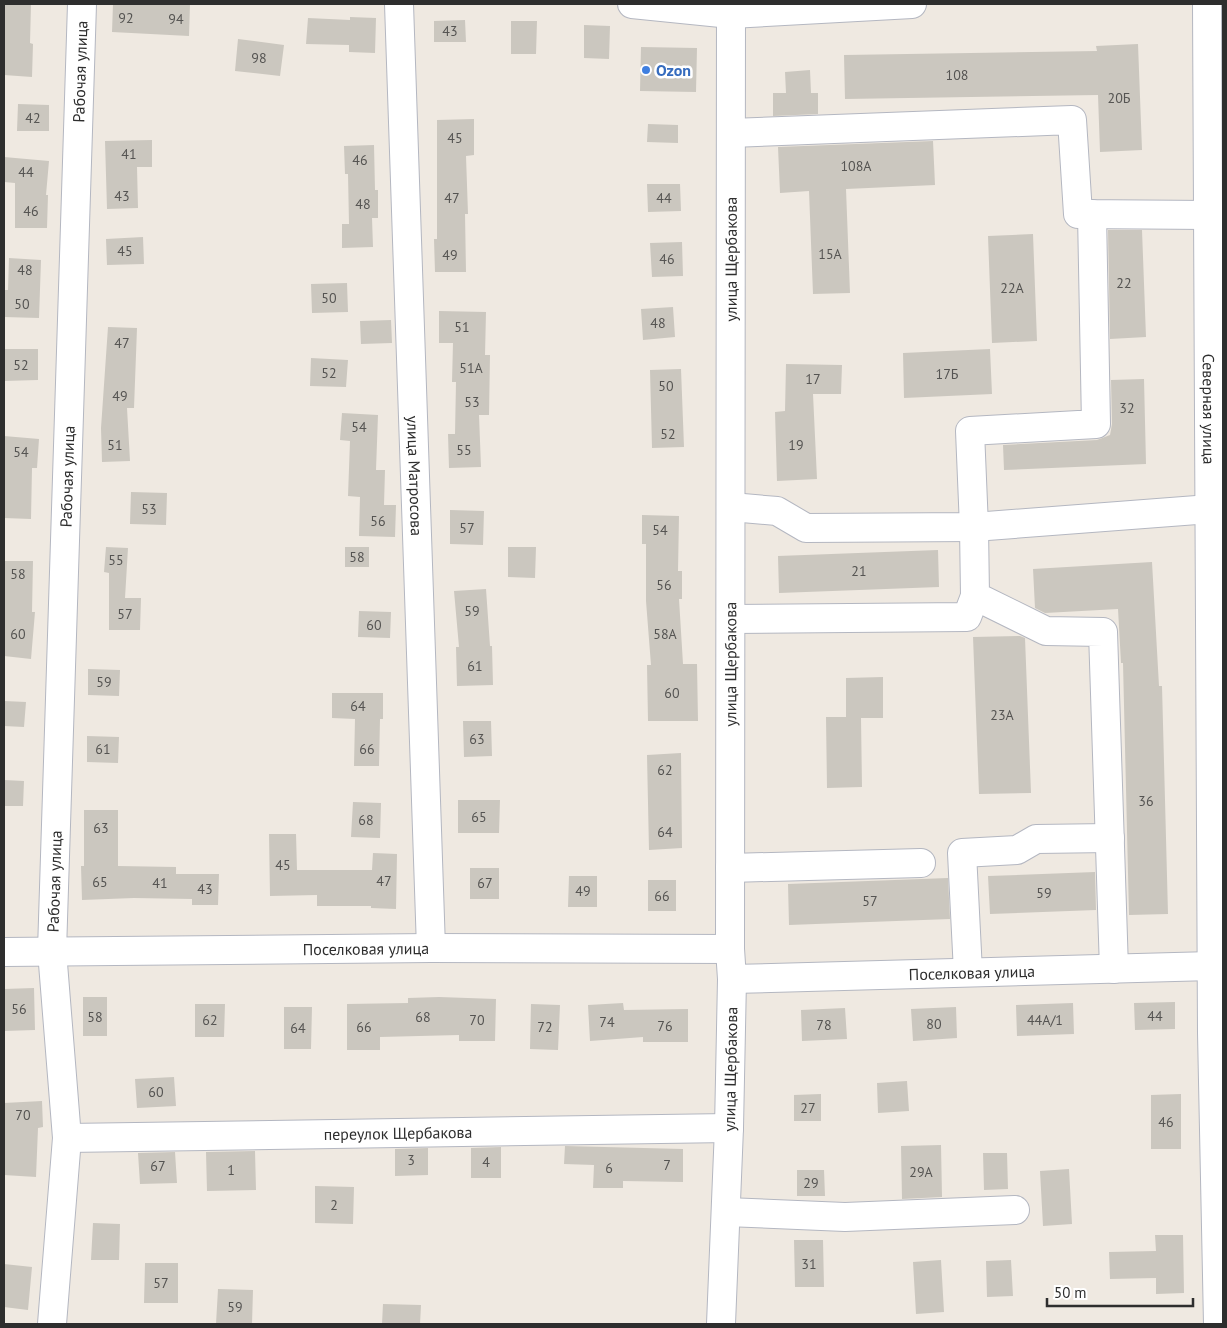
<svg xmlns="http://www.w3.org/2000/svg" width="1227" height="1328" viewBox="0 0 1227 1328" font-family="'PT Sans',sans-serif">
	<rect width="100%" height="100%" fill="#efe9e1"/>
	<path fill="#cbc7bf" d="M 5,4 L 31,4 L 30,43 L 33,44 L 32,77 L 4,75 Z
		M 113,4 L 190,4 L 189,36 L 112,32 Z
		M 350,17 L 376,18 L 375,53 L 349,52 L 349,45 L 306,44 L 308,18 L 350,20 Z
		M 465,20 L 466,42 L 434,42 L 434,21 Z
		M 511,21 L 537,21 L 536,54 L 511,54 Z
		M 584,25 L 610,26 L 609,59 L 584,58 Z
		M 238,39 L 284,45 L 280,76 L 235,71 Z
		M 1138,44 L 1142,150 L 1100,152 L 1098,95 L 845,99 L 844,55 L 1097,51 L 1096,46 Z
		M 641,47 L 697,48 L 696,92 L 640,91 Z
		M 810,70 L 811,93 L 818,93 L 818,114 L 773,116 L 773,93 L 786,93 L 785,72 Z
		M 18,104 L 49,105 L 49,131 L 17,131 Z
		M 474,119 L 474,155 L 466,156 L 468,214 L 465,214 L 466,272 L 435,272 L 434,239 L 437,239 L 437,120 Z
		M 648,124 L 678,125 L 678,143 L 647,142 Z
		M 152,140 L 152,167 L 137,167 L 138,208 L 107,209 L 105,141 Z
		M 933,141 L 935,185 L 846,189 L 850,293 L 813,294 L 809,191 L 780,193 L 778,147 Z
		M 374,145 L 375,190 L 378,190 L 378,218 L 372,218 L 373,247 L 342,248 L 342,224 L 349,224 L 348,174 L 345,174 L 344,146 Z
		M 4,157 L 49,161 L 46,195 L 48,195 L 47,228 L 15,228 L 15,183 L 4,182 Z
		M 647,184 L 680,184 L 681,211 L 648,212 Z
		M 1108,230 L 1142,230 L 1146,337 L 1110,339 Z
		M 1033,234 L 1037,341 L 992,343 L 988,236 Z
		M 143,237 L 144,264 L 107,265 L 106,239 Z
		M 682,242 L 683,276 L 652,277 L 650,243 Z
		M 9,258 L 41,260 L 39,318 L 4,317 L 4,290 L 8,290 Z
		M 347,283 L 348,312 L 312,313 L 311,284 Z
		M 673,307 L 675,337 L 643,340 L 641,309 Z
		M 439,311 L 486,312 L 485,355 L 490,355 L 489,415 L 479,415 L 481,467 L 449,468 L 448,434 L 455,434 L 456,382 L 452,382 L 453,343 L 439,343 Z
		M 391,320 L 392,343 L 361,344 L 360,321 Z
		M 108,327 L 137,328 L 134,408 L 127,408 L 130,461 L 102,462 L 101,428 Z
		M 4,349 L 38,349 L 38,380 L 4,381 Z
		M 990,349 L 992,394 L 904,398 L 903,353 Z
		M 311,358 L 348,360 L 346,387 L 310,386 Z
		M 786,364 L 842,365 L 841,394 L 813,394 L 817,479 L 777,481 L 775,412 L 785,411 Z
		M 681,369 L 684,447 L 652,448 L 650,370 Z
		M 1144,379 L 1146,464 L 1004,470 L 1003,445 L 1097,440 L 1110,435 L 1112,424 L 1111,380 Z
		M 342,413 L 378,415 L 376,470 L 385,470 L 384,505 L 396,505 L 395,537 L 359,536 L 360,497 L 348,496 L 350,441 L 340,440 Z
		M 4,436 L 39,439 L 37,468 L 32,468 L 31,519 L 4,518 Z
		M 131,492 L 167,493 L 166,525 L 130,524 Z
		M 450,510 L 484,511 L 483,545 L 450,544 Z
		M 642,515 L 679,516 L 678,571 L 682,571 L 682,599 L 679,599 L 683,664 L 697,664 L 698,721 L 648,721 L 647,665 L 651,665 L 646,601 L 646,544 L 642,544 Z
		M 106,547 L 128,548 L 125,598 L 141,598 L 140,630 L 109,630 L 109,573 L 104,572 Z
		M 345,547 L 369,547 L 369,567 L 345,567 Z
		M 508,547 L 536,547 L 535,578 L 508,577 Z
		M 938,550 L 939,587 L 779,593 L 778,556 Z
		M 4,561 L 33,561 L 32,612 L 35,612 L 31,659 L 4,656 Z
		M 1152,562 L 1159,686 L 1162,686 L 1168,914 L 1129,915 L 1123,663 L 1121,663 L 1118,609 L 1045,613 L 1035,608 L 1033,569 Z
		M 486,589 L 490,646 L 492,646 L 493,685 L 457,686 L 456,647 L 459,647 L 454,591 Z
		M 359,611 L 391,612 L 390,638 L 358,637 Z
		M 1020,636 L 1025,638 L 1031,793 L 979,794 L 973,637 Z
		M 88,669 L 120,670 L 119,696 L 88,695 Z
		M 883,677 L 883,718 L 861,718 L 862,787 L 827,788 L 826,717 L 846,717 L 846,678 Z
		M 332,693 L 383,693 L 383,719 L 380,719 L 379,766 L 354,766 L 355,719 L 332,718 Z
		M 4,701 L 26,702 L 24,727 L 4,726 Z
		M 463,721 L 491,721 L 492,756 L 464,757 Z
		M 87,736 L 119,737 L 118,763 L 87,762 Z
		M 681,753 L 682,848 L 649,850 L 647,755 Z
		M 4,780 L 24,781 L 23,806 L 4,806 Z
		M 458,800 L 500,800 L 499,833 L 458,833 Z
		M 353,802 L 381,803 L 380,838 L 351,837 Z
		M 84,810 L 118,810 L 118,866 L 176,867 L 176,874 L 219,874 L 218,905 L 192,905 L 192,899 L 134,898 L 82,900 L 81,866 L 84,866 Z
		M 269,834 L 296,834 L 297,870 L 372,870 L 373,853 L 397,854 L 396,909 L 371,908 L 371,906 L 317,906 L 317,895 L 270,896 Z
		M 470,868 L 499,868 L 499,899 L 470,899 Z
		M 1095,872 L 1096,910 L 990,914 L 988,876 Z
		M 569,876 L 597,876 L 597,907 L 568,907 Z
		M 948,878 L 950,919 L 789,925 L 788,884 Z
		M 648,880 L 676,880 L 676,911 L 648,911 Z
		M 34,988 L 35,1030 L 4,1031 L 4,989 Z
		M 83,997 L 107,997 L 107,1036 L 83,1036 Z
		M 439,997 L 496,999 L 495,1041 L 459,1041 L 459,1035 L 380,1037 L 380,1050 L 347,1050 L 347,1004 L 408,1003 L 408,998 Z
		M 1175,1002 L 1175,1029 L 1135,1030 L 1134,1003 Z
		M 623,1003 L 624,1010 L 688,1009 L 688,1042 L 643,1042 L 643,1037 L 590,1041 L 588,1005 Z
		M 1073,1003 L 1074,1034 L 1017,1036 L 1016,1005 Z
		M 195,1004 L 225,1004 L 224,1037 L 195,1037 Z
		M 531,1004 L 560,1005 L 558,1050 L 530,1049 Z
		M 284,1007 L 312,1007 L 311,1049 L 284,1049 Z
		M 956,1007 L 957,1038 L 913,1041 L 911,1009 Z
		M 845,1008 L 847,1039 L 802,1041 L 801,1010 Z
		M 174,1077 L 176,1106 L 137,1108 L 135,1079 Z
		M 907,1081 L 909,1111 L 878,1113 L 877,1083 Z
		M 821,1094 L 821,1121 L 794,1121 L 794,1095 Z
		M 1181,1094 L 1181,1149 L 1151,1149 L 1151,1095 Z
		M 42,1101 L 43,1127 L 38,1128 L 36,1177 L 4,1175 L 4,1103 Z
		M 941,1145 L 942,1197 L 902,1199 L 901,1146 Z
		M 565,1146 L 683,1149 L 683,1182 L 623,1181 L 623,1188 L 593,1188 L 594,1165 L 564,1164 Z
		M 501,1147 L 501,1178 L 471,1178 L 471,1148 Z
		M 428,1148 L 428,1175 L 395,1176 L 395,1149 Z
		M 255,1151 L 256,1190 L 207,1191 L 206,1152 Z
		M 175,1152 L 177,1183 L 140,1184 L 138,1153 Z
		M 983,1153 L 1007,1153 L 1008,1189 L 984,1190 Z
		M 1069,1169 L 1072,1224 L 1043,1226 L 1040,1171 Z
		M 797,1170 L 824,1170 L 825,1196 L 797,1196 Z
		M 315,1186 L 354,1187 L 353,1224 L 315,1223 Z
		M 93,1223 L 120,1224 L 119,1260 L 91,1260 Z
		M 1155,1235 L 1183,1235 L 1184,1293 L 1156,1294 L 1156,1278 L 1110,1279 L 1109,1252 L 1156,1251 Z
		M 794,1240 L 823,1240 L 824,1287 L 795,1287 Z
		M 941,1260 L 944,1312 L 916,1314 L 913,1262 Z
		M 1011,1260 L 1013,1296 L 987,1297 L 986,1261 Z
		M 145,1263 L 178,1263 L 178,1303 L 144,1303 Z
		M 4,1264 L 32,1267 L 28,1310 L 4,1307 Z
		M 218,1289 L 253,1290 L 252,1324 L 216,1324 Z
		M 383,1304 L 421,1305 L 420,1324 L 382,1324 Z"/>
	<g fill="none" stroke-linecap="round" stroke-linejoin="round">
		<defs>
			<g id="minor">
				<path id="s1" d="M 399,4 L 431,948"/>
				<path d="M 632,4 L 731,14 L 912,4"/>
				<path id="s2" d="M 1207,4 L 1212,1033 L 1218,1324"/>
				<path d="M 731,133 L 1072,120 L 1078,214 L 1208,215"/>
				<path d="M 1092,214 L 1096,424 L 970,431 L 974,527 L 975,596 L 1046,631 L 1103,632 L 1114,969"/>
				<path d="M 731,507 L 777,511 L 806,528 L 974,527 L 1210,509"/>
				<path d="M 731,619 L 967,617 L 975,596"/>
				<path d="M 730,868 L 921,863"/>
				<path id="s3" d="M 4,952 L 431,948 L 730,949"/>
				<path d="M 968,972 L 962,853 L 1017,850 L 1036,839 L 1110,838"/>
				<path id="s4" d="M 732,979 L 1212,966"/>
				<path id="s5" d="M 67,1138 L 729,1128"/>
				<path d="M 726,1212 L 845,1217 L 1015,1210"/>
				<path id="s6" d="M 52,1324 L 67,1138 L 52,951 L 82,4"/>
				<path id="s7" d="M 721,1324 L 729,1128 L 732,979 L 730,949 L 731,4"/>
			</g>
		</defs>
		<use href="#minor" stroke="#b4b7c1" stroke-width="30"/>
		<use href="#minor" stroke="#fff" stroke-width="28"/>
	</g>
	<circle fill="#3f7fe0" stroke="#fff" stroke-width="2" cx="646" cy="70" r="5"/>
	<g text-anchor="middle" stroke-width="5" stroke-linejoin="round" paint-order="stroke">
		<g font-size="14" fill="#555452">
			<text x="126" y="23">92</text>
			<text x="176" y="24">94</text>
			<text x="450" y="36">43</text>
			<text x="259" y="63">98</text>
			<text x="957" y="80">108</text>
			<text x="1119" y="103">20Б</text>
			<text x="33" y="123">42</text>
			<text x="455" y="143">45</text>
			<text x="129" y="159">41</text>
			<text x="360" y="165">46</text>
			<text x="856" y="171">108А</text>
			<text x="26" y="177">44</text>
			<text x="122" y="201">43</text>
			<text x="452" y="203">47</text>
			<text x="664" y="203">44</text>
			<text x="363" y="209">48</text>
			<text x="31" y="216">46</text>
			<text x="125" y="256">45</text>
			<text x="830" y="259">15А</text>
			<text x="450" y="260">49</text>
			<text x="667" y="264">46</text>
			<text x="25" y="275">48</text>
			<text x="1124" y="288">22</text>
			<text x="1012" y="293">22А</text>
			<text x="329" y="303">50</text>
			<text x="22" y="309">50</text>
			<text x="658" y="328">48</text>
			<text x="462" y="332">51</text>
			<text x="122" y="348">47</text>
			<text x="21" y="370">52</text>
			<text x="471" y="373">51А</text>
			<text x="329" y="378">52</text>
			<text x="947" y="379">17Б</text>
			<text x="813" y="384">17</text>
			<text x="666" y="391">50</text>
			<text x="120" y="401">49</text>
			<text x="472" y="407">53</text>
			<text x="1127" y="413">32</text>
			<text x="359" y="432">54</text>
			<text x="668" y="439">52</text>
			<text x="115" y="450">51</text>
			<text x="796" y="450">19</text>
			<text x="464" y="455">55</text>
			<text x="21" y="457">54</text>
			<text x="149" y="514">53</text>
			<text x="378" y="526">56</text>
			<text x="467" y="533">57</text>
			<text x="660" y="535">54</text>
			<text x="357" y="562">58</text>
			<text x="116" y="565">55</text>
			<text x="859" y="576">21</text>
			<text x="18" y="579">58</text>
			<text x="664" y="590">56</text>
			<text x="472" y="616">59</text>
			<text x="125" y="619">57</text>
			<text x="374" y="630">60</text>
			<text x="18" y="639">60</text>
			<text x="665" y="639">58А</text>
			<text x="475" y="671">61</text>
			<text x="104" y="687">59</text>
			<text x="672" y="698">60</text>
			<text x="358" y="711">64</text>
			<text x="1002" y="720">23А</text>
			<text x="477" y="744">63</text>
			<text x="103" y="754">61</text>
			<text x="367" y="754">66</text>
			<text x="665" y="775">62</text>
			<text x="1146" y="806">36</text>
			<text x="479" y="822">65</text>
			<text x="366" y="825">68</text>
			<text x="101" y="833">63</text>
			<text x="665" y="837">64</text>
			<text x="283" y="870">45</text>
			<text x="384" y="886">47</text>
			<text x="100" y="887">65</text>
			<text x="160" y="888">41</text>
			<text x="485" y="888">67</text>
			<text x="205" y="894">43</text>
			<text x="583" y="896">49</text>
			<text x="1044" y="898">59</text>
			<text x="662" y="901">66</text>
			<text x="870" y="906">57</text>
			<text x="19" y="1014">56</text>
			<text x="1155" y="1021">44</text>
			<text x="95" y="1022">58</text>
			<text x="423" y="1022">68</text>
			<text x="210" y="1025">62</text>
			<text x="477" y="1025">70</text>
			<text x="1045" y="1025">44А/1</text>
			<text x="607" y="1027">74</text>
			<text x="934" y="1029">80</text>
			<text x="824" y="1030">78</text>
			<text x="665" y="1031">76</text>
			<text x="364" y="1032">66</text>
			<text x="545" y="1032">72</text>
			<text x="298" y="1033">64</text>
			<text x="156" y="1097">60</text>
			<text x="808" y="1113">27</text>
			<text x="23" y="1120">70</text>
			<text x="1166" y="1127">46</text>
			<text x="411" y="1165">3</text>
			<text x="486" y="1167">4</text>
			<text x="667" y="1170">7</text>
			<text x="158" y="1171">67</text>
			<text x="609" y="1173">6</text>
			<text x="231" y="1175">1</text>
			<text x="921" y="1177">29А</text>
			<text x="811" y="1188">29</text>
			<text x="334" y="1210">2</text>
			<text x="809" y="1269">31</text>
			<text x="161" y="1288">57</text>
			<text x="235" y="1312">59</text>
		</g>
		<g font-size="16" font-weight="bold" fill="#366cbe" stroke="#fff" text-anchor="start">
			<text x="656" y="76">Ozon</text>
		</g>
		<g font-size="16" fill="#2e2e2e" stroke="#fff">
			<text dy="6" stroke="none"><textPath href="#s6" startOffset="1254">Рабочая улица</textPath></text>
			<text dy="6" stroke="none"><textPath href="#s7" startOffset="1065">улица Щербакова</textPath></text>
			<text dy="6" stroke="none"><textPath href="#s2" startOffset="405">Северная улица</textPath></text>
			<text dy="6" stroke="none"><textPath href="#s1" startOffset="472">улица Матросова</textPath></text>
			<text dy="6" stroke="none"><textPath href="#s6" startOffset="849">Рабочая улица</textPath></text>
			<text dy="6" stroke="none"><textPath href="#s7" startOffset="660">улица Щербакова</textPath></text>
			<text dy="6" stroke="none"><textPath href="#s6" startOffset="444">Рабочая улица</textPath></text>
			<text dy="6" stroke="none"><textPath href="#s3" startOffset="362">Поселковая улица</textPath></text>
			<text dy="6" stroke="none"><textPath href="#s4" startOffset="240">Поселковая улица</textPath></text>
			<text dy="6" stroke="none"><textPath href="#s7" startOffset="255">улица Щербакова</textPath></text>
			<text dy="6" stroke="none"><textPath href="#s5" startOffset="331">переулок Щербакова</textPath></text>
		</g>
	</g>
	<rect width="1227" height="1328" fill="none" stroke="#2e2e2e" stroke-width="10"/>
	<path d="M1047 1298v8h146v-8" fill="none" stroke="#2e2e2e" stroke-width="2.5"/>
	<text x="1054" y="1298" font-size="15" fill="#2e2e2e" stroke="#ffffff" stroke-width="4" paint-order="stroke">50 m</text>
</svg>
